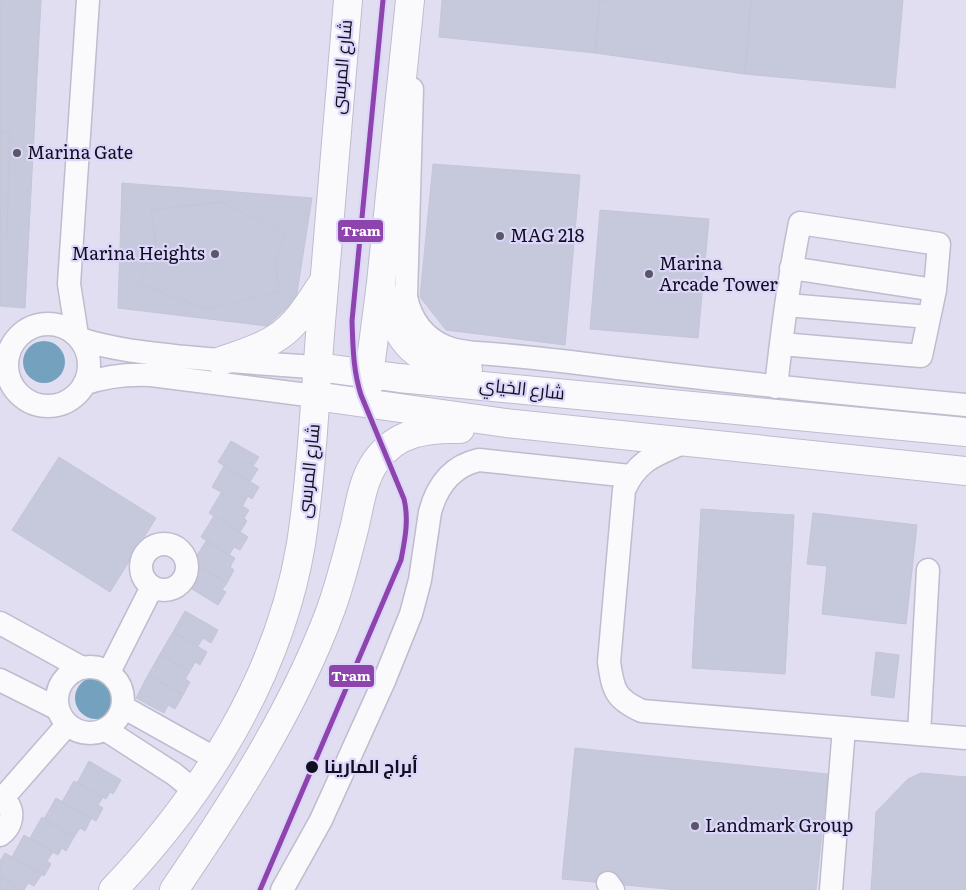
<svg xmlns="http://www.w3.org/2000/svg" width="966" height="890" viewBox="0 0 966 890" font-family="Literata,Cairo,serif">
	<rect width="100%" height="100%" fill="#e1def2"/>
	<path fill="#74a2be" d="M23 362a21 21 0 1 1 42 0a21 21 0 1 1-42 0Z
		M75 698a21 21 0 1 1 42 0a21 21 0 1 1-42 0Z"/>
	<path fill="#c6c8dc" stroke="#c4c5d6" d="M 0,0 L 41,0 L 25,308 L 0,306 Z
		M 442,0 L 600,0 L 595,53 L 439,37 Z
		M 600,0 L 751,0 L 745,74 L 595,53 Z
		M 751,0 L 903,0 L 895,88 L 745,74 Z
		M 0,131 L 10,132 L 7,238 L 0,238 Z
		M 433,164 L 580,175 L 565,345 L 446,330 L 420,297 Z
		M 122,183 L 312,198 L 296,299 L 267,326 L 118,308 Z
		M 221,202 L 285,233 L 275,264 L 279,291 L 208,309 L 138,284 L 156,244 L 151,210 Z
		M 600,210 L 709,219 L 698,338 L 590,329 Z
		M 231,441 L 259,457 L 253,466 L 258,469 L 250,482 L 218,462 Z
		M 59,457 L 156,518 L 110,592 L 12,530 Z
		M 224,466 L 259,487 L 252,499 L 248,496 L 243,505 L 212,487 Z
		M 221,493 L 249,510 L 244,518 L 247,521 L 240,532 L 209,513 Z
		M 701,509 L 794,515 L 785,674 L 692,668 Z
		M 813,513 L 917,525 L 906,624 L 822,614 L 827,566 L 807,564 Z
		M 214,516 L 248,537 L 240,550 L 234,547 L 229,555 L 201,537 Z
		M 206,541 L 235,558 L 230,567 L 234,570 L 227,583 L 193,562 Z
		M 199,566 L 227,583 L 222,590 L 226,592 L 218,605 L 187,586 Z
		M 185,611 L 218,630 L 211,643 L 203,638 L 198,646 L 173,632 Z
		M 173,632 L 207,652 L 200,665 L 195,662 L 190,671 L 160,654 Z
		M 876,652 L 899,655 L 894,698 L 871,695 Z
		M 160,654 L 190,671 L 185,679 L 190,682 L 183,695 L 148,675 Z
		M 148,675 L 183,695 L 175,709 L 168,705 L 164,713 L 136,698 Z
		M 575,748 L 828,774 L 816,890 L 677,890 L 562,879 Z
		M 89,761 L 121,780 L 113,794 L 110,792 L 106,799 L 77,783 Z
		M 921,773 L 966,777 L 966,890 L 871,890 L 876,812 L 908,779 Z
		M 74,781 L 103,797 L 98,805 L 103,808 L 96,821 L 62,802 Z
		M 56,798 L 91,819 L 85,831 L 80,828 L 74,837 L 44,819 Z
		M 42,817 L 74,837 L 66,851 L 62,848 L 58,855 L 30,838 Z
		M 24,835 L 53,852 L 47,861 L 51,864 L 44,876 L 12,857 Z
		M 5,853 L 42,874 L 34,886 L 28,883 L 24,890 L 21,890 L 0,877 L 0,861 Z
		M 0,877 L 21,890 L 0,890 Z"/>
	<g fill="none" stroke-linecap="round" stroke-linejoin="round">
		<defs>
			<path id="minor" d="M 412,89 L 406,297 C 411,320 424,338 446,347 C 460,353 477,353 491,354 C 518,356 544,359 570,362 C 702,379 834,393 966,405
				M 791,268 L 935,290
				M 787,305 L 929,317
				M7 365a41 41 0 1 1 82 0a41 41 0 1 1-82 0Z
				M 77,335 L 69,284 L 88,0
				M 80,339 C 114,350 149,353 185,357 C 229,361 273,365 318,367
				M 84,384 C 106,376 127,374 151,375 L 315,396
				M 776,387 C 782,332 789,277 800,223 L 939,244 L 935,290 L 921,356 L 781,344
				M 685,442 C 656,455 638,459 624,490 L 609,662 C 613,690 615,699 642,711 L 966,738
				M141 567a23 23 0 1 1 46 0a23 23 0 1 1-46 0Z
				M 0,623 L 82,668
				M57 700a33 33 0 1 1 66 0a33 33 0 1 1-66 0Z
				M 109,672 L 152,587
				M 0,680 L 58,709
				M 123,707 L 216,759
				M 106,730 L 174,774 L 195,791
				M 919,734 L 928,570
				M 0,797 C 16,806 14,825 0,835
				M 3,798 L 67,725
				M 608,883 L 613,890
				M 282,890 L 321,820 L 384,681 L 411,614 L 420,580 L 430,512 C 437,486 452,466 479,460 L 630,476
				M 831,890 L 844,728"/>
			<path id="major" d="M 383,293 C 397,342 415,364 468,369
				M 221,361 C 240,354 260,349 276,338 C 297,325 310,302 324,281
				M 318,367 L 399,378 L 966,432
				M 367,391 L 381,283 L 410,0
				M 315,396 L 506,423 L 966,471
				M 113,890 C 204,795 279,676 301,544 C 312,471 315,396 321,322 C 330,215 339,107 348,0
				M 174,890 C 234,802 294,709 331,609 C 341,581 348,553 355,525 C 360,503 363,479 376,461 C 396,432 428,428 460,429"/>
		</defs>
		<use href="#minor" stroke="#bebccd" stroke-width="25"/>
		<use href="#major" stroke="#bebccd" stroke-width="30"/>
		<use href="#minor" stroke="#fafafd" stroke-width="22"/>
		<use href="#major" stroke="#fafafd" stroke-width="28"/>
		<defs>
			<path id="tram-1" d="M 260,890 L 401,560 C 405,539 409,520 404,499 L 361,395 C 353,370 353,347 352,321 L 383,0"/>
		</defs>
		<use href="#tram-1" stroke="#dbd6fa" stroke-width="9"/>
		<use href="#tram-1" stroke="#8e44ad" stroke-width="5"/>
	</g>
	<g fill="#5a5768" stroke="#dbd6fa" stroke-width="2">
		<circle cx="17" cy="153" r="5"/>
		<circle cx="500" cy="236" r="5"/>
		<circle cx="215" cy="254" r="5"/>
		<circle cx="649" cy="274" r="5"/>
		<circle cx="695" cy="826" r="5"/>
	</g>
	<circle fill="#110e1d" stroke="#dbd6fa" stroke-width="2" cx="312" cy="767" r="7"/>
	<g text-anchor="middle" stroke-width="4.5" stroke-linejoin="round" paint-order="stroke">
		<g font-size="18" fill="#110e1d" stroke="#dbd6fa">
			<text transform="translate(342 67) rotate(-85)" y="6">شارع المرسى</text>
			<text transform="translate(522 389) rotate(6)" y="6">شارع الخياي</text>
			<text transform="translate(309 471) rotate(-84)" y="6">شارع المرسى</text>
		</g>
		<g font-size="18" fill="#110e1d" stroke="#dbd6fa" text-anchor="start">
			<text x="27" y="159">Marina Gate</text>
			<text x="510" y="242">MAG 218</text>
			<text x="205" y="260" text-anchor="end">Marina Heights</text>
			<text x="659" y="270">Marina<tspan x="659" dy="21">Arcade Tower</tspan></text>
			<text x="705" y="832">Landmark Group</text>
		</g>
		<g font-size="18" font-weight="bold" fill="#110e1d" stroke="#dbd6fa" text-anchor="start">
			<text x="324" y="773">أبراج المارينا</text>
		</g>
	</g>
	<g stroke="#dbd6fa" stroke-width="2">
		<rect x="337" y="219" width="47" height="24" rx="5" fill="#8e44ad"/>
		<rect x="328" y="664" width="47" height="24" rx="5" fill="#8e44ad"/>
	</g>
	<g font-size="14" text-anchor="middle" font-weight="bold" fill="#fff">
		<text x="361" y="236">Tram</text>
		<text x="351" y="681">Tram</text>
	</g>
</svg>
